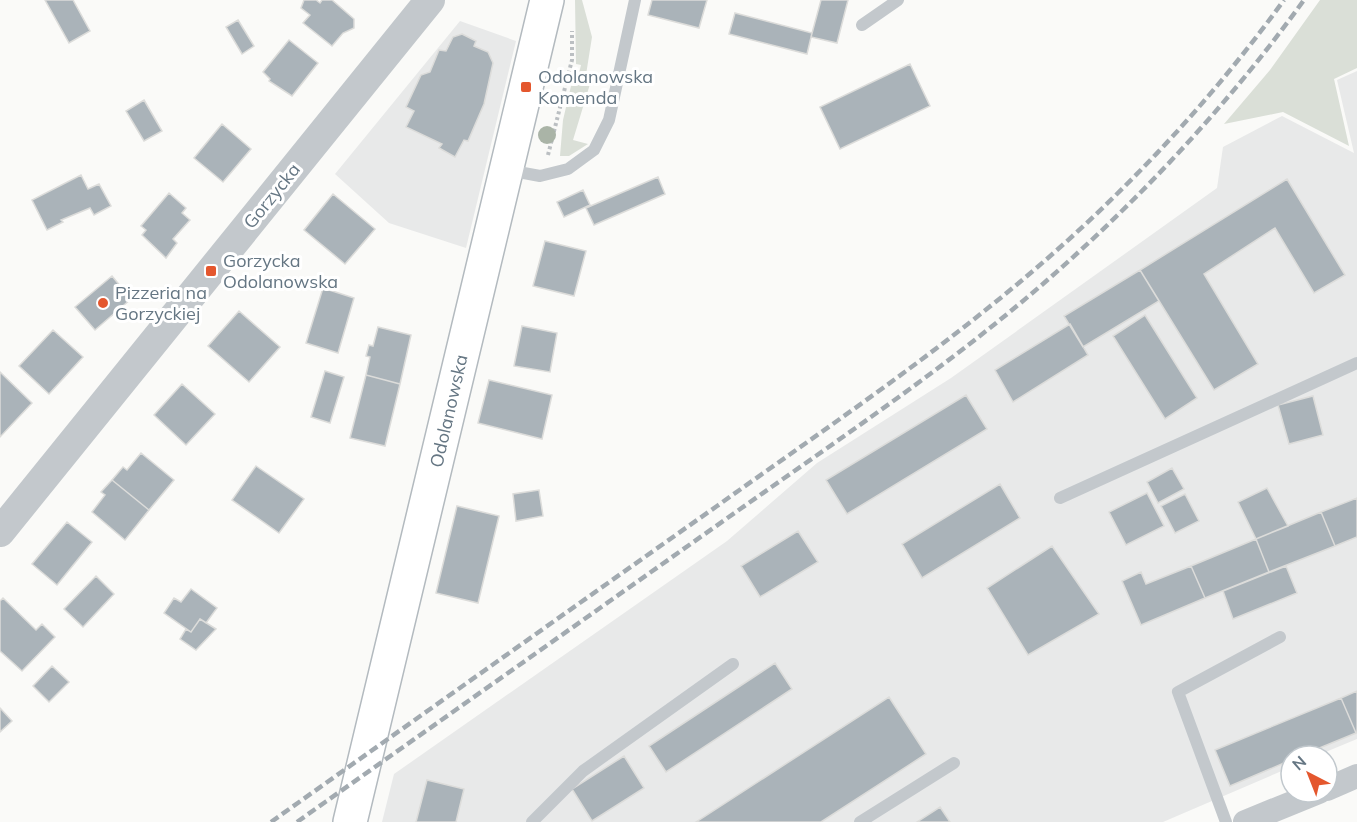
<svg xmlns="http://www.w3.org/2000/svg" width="1357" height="822" viewBox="0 0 1357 822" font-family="Mulish,sans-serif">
	<rect width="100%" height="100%" fill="#fafaf8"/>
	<path fill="#e8e9e9" d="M 460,21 L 516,41 L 466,248 L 389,223 L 335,174 Z
		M 1357,71 L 1357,739 L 1316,756 L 1291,756 L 1291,767 L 1163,822 L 382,822 L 394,774 L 727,541 L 817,463 L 951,378 L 1217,188 L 1223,147 L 1282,116 L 1354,153 L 1337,80 Z"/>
	<path fill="#dadfd7" d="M 575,0 L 582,0 L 592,37 L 585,81 L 590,84 L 573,140 L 588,144 L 569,156 L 560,156 L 563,120 L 571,86 L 576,86 L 581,65 L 576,64 Z
		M 1320,0 L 1357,0 L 1357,68 L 1334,79 L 1349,146 L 1283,112 L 1224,124 L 1270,70 Z"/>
	<path fill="#aab3b9" stroke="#dcdcda" stroke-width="1.5" d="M 45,0 L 73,0 L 90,31 L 69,43 Z
		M 304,0 L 316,0 L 320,3 L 322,0 L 332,0 L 354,19 L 354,28 L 343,33 L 332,46 L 303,23 L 310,15 L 301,8 Z
		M 652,0 L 707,0 L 699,28 L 648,15 Z
		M 821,0 L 848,0 L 837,43 L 811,37 Z
		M 735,13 L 812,33 L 807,54 L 729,34 Z
		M 238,20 L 254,46 L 242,54 L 226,27 Z
		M 462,34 L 476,41 L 474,46 L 488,52 L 493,63 L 484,104 L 468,141 L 464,140 L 455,157 L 439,148 L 442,144 L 406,127 L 414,111 L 406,107 L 421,75 L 430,72 L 439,50 L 446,51 L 453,37 Z
		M 289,40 L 318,63 L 292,96 L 269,81 L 270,79 L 263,72 Z
		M 910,64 L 930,106 L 840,149 L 820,107 Z
		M 144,100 L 162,131 L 144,141 L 126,111 Z
		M 222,124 L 251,149 L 223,182 L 194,158 Z
		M 81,175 L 88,189 L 99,184 L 111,206 L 94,215 L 90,208 L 61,220 L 63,222 L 47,230 L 32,200 Z
		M 658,177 L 665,194 L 594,225 L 586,208 Z
		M 1287,179 L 1345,275 L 1314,293 L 1275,228 L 1204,274 L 1258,364 L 1214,390 L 1140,270 Z
		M 583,190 L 590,205 L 564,217 L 557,202 Z
		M 169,193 L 186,208 L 182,213 L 190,220 L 173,239 L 177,243 L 166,258 L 142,235 L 146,230 L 141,226 Z
		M 333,194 L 375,229 L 345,264 L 304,230 Z
		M 545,241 L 586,251 L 574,296 L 533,286 Z
		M 1140,270 L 1159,301 L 1083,347 L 1064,316 Z
		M 112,276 L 131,299 L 95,330 L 75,307 Z
		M 323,288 L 354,298 L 338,353 L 306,343 Z
		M 239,311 L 280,347 L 249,382 L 208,346 Z
		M 1145,315 L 1197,398 L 1165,419 L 1113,336 Z
		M 1070,324 L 1088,355 L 1013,402 L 995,370 Z
		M 522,326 L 557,333 L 550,372 L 514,366 Z
		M 378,327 L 411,335 L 400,384 L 366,375 L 370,357 L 366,356 L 369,345 L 373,346 Z
		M 53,330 L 83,357 L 49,394 L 19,366 Z
		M 325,371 L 344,377 L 330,423 L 311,417 Z
		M 0,372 L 32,403 L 0,437 Z
		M 366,375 L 400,384 L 385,446 L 350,438 Z
		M 489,380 L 552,395 L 542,439 L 478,423 Z
		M 182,384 L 215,414 L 186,445 L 154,415 Z
		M 966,395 L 987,429 L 847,514 L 826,480 Z
		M 1313,396 L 1323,435 L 1289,444 L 1278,405 Z
		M 141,453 L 174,480 L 149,510 L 112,480 L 123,467 L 127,470 Z
		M 256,466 L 304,499 L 279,533 L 232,500 Z
		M 1172,468 L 1184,489 L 1158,503 L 1147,482 Z
		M 112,480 L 149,510 L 125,540 L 92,512 L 105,495 L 101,492 Z
		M 1000,484 L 1020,518 L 922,578 L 902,544 Z
		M 1267,488 L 1288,526 L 1256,539 L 1238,502 Z
		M 539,490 L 543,516 L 516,521 L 513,494 Z
		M 1147,493 L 1164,526 L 1126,545 L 1109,512 Z
		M 1185,494 L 1199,521 L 1175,533 L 1161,506 Z
		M 1357,498 L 1357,537 L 1335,546 L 1321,512 Z
		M 457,506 L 499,516 L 478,603 L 436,593 Z
		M 1321,512 L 1335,546 L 1269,572 L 1256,539 Z
		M 67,522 L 92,542 L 57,585 L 32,564 Z
		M 798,531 L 818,562 L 760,597 L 741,566 Z
		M 1256,539 L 1269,572 L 1205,598 L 1191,566 Z
		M 1052,546 L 1099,614 L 1028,655 L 987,588 Z
		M 1191,566 L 1205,598 L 1141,625 L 1122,581 L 1141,572 L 1146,584 Z
		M 1286,566 L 1297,593 L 1233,619 L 1223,591 Z
		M 96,576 L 114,594 L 83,627 L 64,609 Z
		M 191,589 L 217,608 L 206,623 L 200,619 L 191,632 L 164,613 L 174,598 L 181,602 Z
		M 3,598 L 36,630 L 42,624 L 55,637 L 22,671 L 0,651 L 0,601 Z
		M 200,619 L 216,629 L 196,650 L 180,639 L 186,629 L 191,632 Z
		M 775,663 L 792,689 L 666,772 L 649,746 Z
		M 52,666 L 69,682 L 49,702 L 33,686 Z
		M 1357,691 L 1357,732 L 1356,733 L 1341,698 Z
		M 889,697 L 926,754 L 821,822 L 696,822 Z
		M 1341,698 L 1356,733 L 1300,756 L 1291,756 L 1291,760 L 1230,786 L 1215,750 Z
		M 0,708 L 12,721 L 0,732 Z
		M 624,756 L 644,788 L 592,821 L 572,789 Z
		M 427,780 L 464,789 L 456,822 L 416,822 Z
		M 940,807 L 950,822 L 917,822 Z"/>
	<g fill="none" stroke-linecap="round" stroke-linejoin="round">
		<defs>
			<path id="secondary" d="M 350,822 L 547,0"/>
		</defs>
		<use href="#secondary" stroke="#b3babf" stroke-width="36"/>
		<path stroke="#bbbfc2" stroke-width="4" stroke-dasharray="3 3" stroke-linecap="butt" d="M 548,155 L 572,60 L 572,31"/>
		<path stroke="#c3c8cc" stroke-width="12" d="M 862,25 L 898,0
			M 507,170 L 540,176 L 568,169 L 594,150 L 609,120 L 635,0
			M 1060,498 L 1357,363
			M 532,822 L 583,771 L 733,664
			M 860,822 L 954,763
			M 1226,822 L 1178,692 L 1280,637"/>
		<path stroke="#c3c8cc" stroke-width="24" d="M 1327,789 L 1357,776
			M 1245,822 L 1319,792"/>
		<path stroke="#c3c8cc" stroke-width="30" d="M 0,532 L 430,0"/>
		<use href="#secondary" stroke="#fff" stroke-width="33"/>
		<path stroke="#a2aab0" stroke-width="4.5" stroke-dasharray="9 4.5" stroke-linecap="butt" d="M 271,822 C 419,717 568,611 717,506 C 808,441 901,378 988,308 C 1100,219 1200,116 1284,0
			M 297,822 C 440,721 583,620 726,519 C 836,441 951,365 1052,276 C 1146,193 1231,101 1304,0"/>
	</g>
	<circle fill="#aab4a7" cx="547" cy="135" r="9"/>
	<g fill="#e4572e" stroke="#fff" stroke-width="2">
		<rect x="520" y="81" width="12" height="12" rx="3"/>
		<rect x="205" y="265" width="12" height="12" rx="3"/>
		<circle cx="103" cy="303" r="6"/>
	</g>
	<g text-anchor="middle" stroke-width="6" stroke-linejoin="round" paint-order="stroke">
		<g font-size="18" fill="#657683" stroke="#fff" text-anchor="start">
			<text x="538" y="83">Odolanowska<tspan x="538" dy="21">Komenda</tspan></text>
			<text x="223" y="267">Gorzycka<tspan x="223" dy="21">Odolanowska</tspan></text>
			<text x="115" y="299">Pizzeria na<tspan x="115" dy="21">Gorzyckiej</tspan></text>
		</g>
		<g font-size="18" fill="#657683" stroke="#fff">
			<text transform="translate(272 196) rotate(-51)" y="6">Gorzycka</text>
			<text transform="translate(449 411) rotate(-77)" y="6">Odolanowska</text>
		</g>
	</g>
	<g transform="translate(1309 774) rotate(318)"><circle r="28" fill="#ffffff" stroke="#c1c8cd" stroke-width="1.5"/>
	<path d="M0-4.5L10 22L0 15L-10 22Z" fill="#e4572e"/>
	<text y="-9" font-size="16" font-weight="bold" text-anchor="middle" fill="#657683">N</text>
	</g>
</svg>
